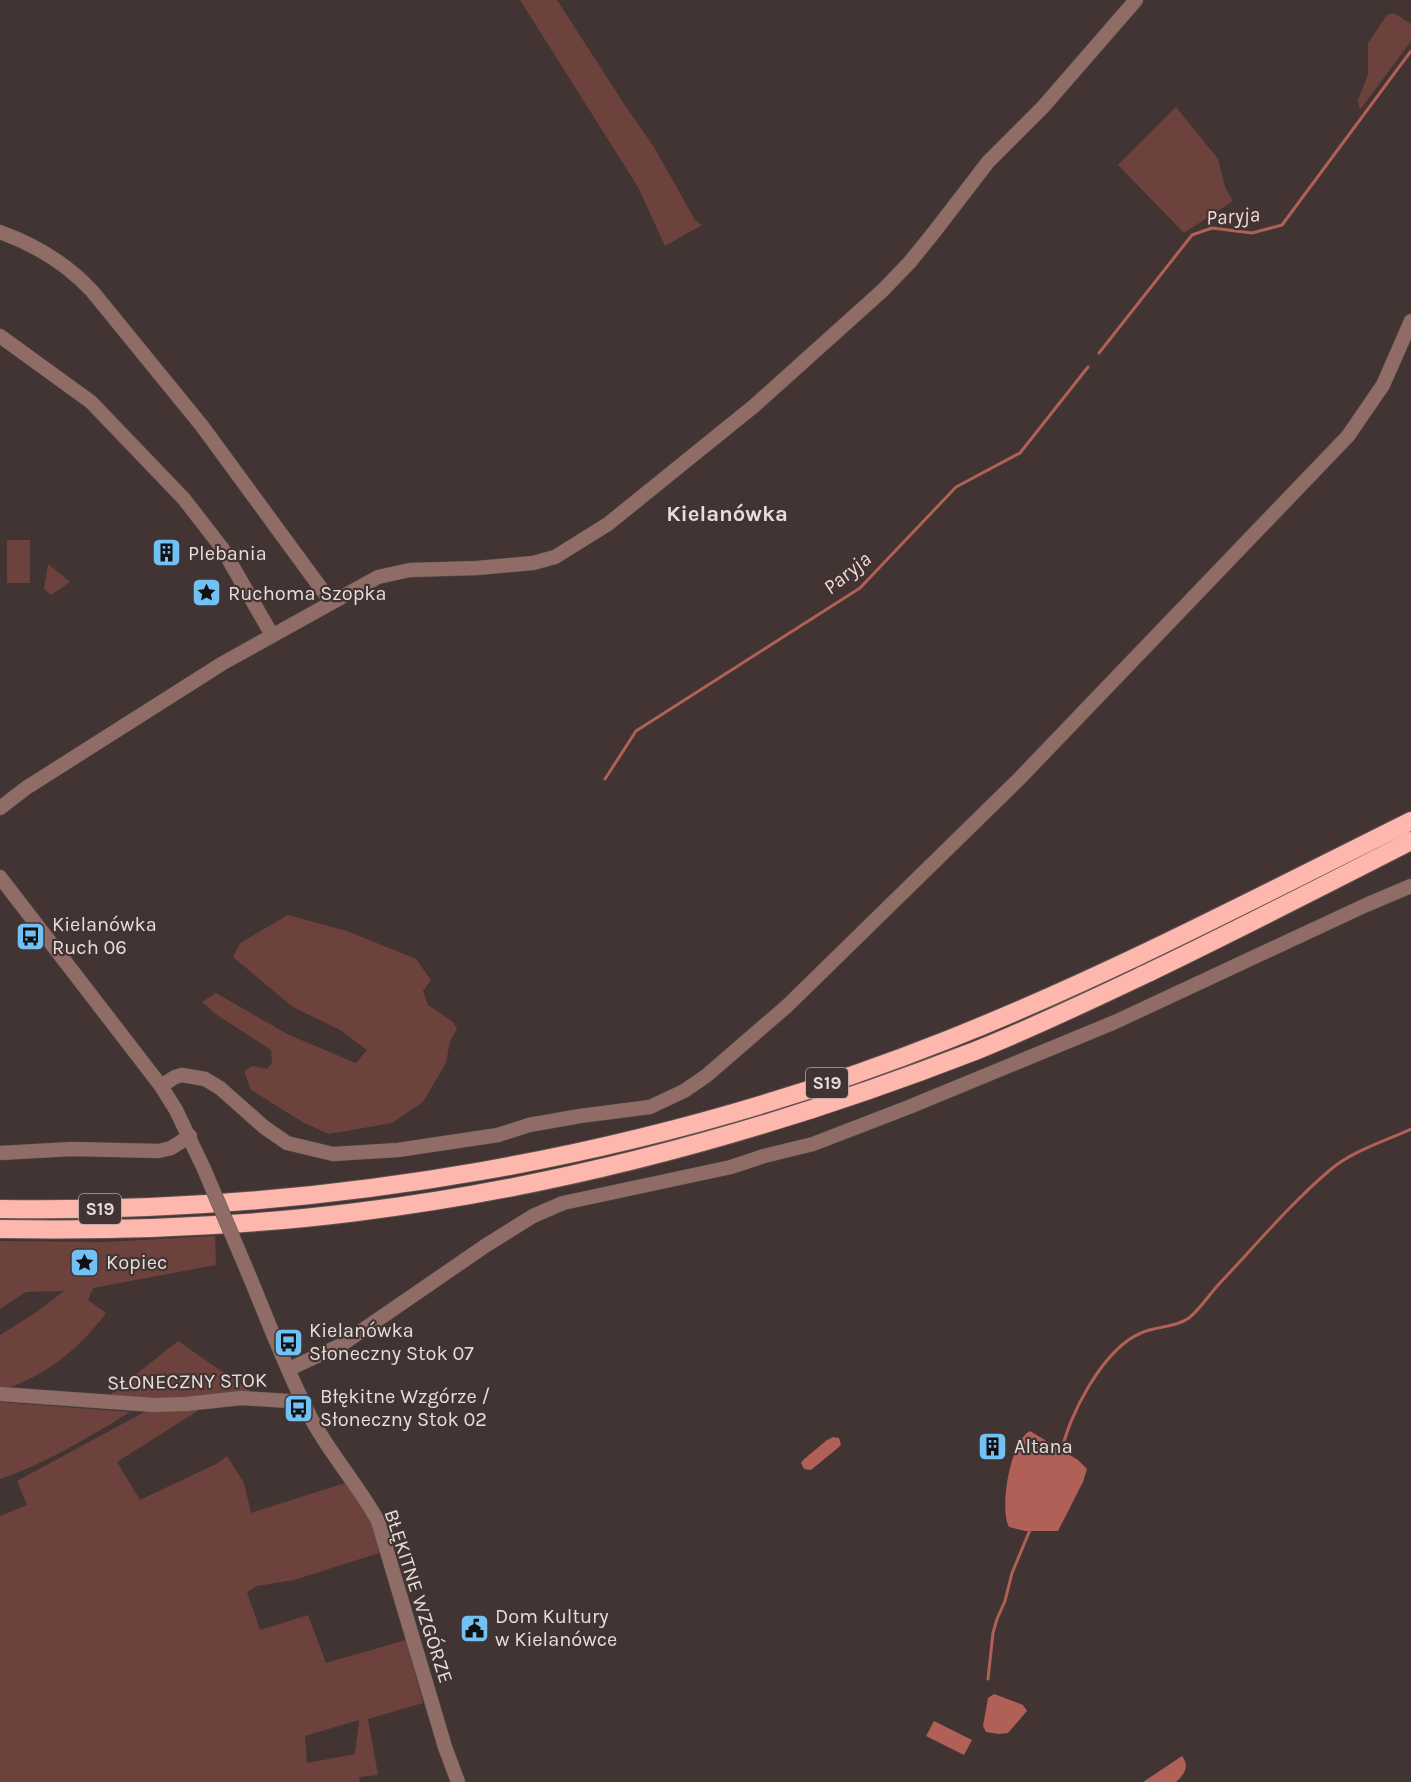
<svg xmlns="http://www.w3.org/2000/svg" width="1411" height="1782" viewBox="0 0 1411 1782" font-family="Karla,sans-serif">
	<rect width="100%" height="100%" fill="#413432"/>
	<path fill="#6e423c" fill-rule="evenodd" d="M 520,0 L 557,0 L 626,107 L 654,147 L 695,220 L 702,225 L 665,246 L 638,187 Z
		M 1394,13 L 1411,24 L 1411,41 L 1360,110 L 1358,100 L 1368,75 L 1368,43 L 1387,15 Z
		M 1176,107 L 1218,159 L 1225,187 L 1233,201 L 1184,233 L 1118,165 Z
		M 7,540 L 30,540 L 30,583 L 7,583 Z
		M 48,564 L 70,582 L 51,595 L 44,589 Z
		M 288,915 L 347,931 L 416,959 L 431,980 L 423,991 L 428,1005 L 453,1022 L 457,1029 L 450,1041 L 446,1063 L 423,1102 L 392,1123 L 329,1134 L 304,1123 L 251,1090 L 244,1071 L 252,1066 L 267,1069 L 272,1063 L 271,1050 L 217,1015 L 202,1002 L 216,993 L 289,1035 L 356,1063 L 367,1050 L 340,1030 L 293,1007 L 233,957 L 240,943 Z
		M 215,1236 L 216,1265 L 93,1288 L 88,1300 L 106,1313 C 76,1352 47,1375 0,1391 L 0,1335 L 35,1313 L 64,1291 L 26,1292 L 0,1309 L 0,1241 L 106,1242 Z
		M 178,1341 L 253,1393 L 197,1398 L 105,1399 Z
		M 0,1402 L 130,1412 C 91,1436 43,1465 0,1479 Z
		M 202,1408 L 117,1462 L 140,1500 L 218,1463 L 227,1456 L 244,1483 L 251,1513 L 345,1483 C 360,1504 378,1526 379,1553 L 294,1580 L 257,1586 L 247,1592 L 260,1630 L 308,1615 L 326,1663 L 406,1640 L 423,1703 L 368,1719 L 378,1775 L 359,1777 L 360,1782 L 0,1782 L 0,1516 L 27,1505 L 17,1481 L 148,1410 ZM 359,1720 L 355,1754 L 307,1763 L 305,1736 Z"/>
	<path fill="#b06056" d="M 1030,1431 L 1078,1460 L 1087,1469 L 1083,1482 L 1058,1531 L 1025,1531 L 1009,1527 C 999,1509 1010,1441 1030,1431 Z
		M 833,1437 L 839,1438 L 841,1444 L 839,1447 L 811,1470 L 804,1469 L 801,1463 L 803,1460 L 827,1440 Z
		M 994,1694 L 1023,1705 L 1027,1711 L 1008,1733 L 999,1734 L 986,1732 L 983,1726 L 988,1698 Z
		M 934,1721 L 972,1740 L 964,1755 L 926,1736 Z
		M 1182,1756 C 1190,1766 1184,1775 1176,1782 L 1143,1782 Z"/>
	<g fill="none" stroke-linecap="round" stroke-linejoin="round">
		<path stroke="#b06056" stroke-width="3" d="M 1099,353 L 1192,235 L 1212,228 L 1252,233 L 1282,225 L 1411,51
			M 605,779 L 636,731 L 860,588 L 956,487 L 1020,453 L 1088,367
			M 1061,1454 C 1068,1416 1103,1349 1141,1333 C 1156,1326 1175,1328 1189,1318 C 1200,1309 1209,1295 1219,1284 C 1254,1247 1291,1203 1330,1170 C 1352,1151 1385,1141 1411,1129
			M 988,1679 L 993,1633 L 997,1619 L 1005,1601 L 1012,1573 L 1030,1530"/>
		<defs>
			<path id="minor" d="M 0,232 C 36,245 66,263 92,291 L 202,426 L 331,602
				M 0,336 L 91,402 L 184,499 L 222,548 L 272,635
				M 0,808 L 26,788 L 223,663 L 378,577 L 410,570 L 477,568 L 533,563 L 555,557 L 608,524 L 754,406 L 882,291 L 910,262 L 935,231 L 988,162 L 1043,107 L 1136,0
				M 0,877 L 161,1086 L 176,1110 L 204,1169
				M 161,1086 L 175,1077 L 182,1075 L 205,1079 L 220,1088 L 264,1127 L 287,1143 L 333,1154 L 398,1150 L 498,1135 L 529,1125 L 580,1116 L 650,1107 L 684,1091 L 706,1076 L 787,1006 L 1019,779 L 1348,436 L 1383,385 L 1411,321
				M 0,1153 L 72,1149 L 159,1151 L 171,1148 L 190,1136
				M 240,1254 C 264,1309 284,1367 312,1420 C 331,1455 358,1485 378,1521 L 445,1747 L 458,1782
				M 289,1369 L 341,1345 L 485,1246 L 533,1216 L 563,1203 L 731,1167 L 764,1156 L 813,1144 L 909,1107 L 1115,1022 L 1366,905 L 1411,886
				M 0,1394 L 154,1405 L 186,1404 L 241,1398 L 303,1402"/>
			<path id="highway" d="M 0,1209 C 322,1214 647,1159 947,1040 C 1106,977 1258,897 1411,821
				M 0,1229 C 119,1231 239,1227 357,1212 C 568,1186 777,1128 975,1051 C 1035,1027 1093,999 1152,971 C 1239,929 1325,885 1411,841"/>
		</defs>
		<use href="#minor" stroke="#5f5251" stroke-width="15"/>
		<use href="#highway" stroke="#5f5251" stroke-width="20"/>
		<use href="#minor" stroke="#906c67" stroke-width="14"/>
		<use href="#highway" stroke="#feb7ad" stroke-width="18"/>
		<defs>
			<path id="minor-bridge" d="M 204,1169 L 240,1254"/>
		</defs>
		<use href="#minor-bridge" stroke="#5f5251" stroke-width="15" stroke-linecap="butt"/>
		<use href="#minor-bridge" stroke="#906c67" stroke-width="14"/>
	</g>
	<defs>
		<symbol id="building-square" viewBox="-11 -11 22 22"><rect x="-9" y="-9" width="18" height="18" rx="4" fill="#71c1f4" stroke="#413432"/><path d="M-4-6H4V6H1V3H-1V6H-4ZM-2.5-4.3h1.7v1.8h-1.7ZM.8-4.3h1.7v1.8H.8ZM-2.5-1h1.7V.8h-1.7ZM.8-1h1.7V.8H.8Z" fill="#111"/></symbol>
		<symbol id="sight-square" viewBox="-11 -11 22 22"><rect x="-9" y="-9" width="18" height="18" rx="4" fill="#71c1f4" stroke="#413432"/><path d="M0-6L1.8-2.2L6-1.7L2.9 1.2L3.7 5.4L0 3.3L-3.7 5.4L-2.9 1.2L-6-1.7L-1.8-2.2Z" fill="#111"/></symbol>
		<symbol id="bus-square" viewBox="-11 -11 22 22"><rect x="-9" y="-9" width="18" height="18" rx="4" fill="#71c1f4" stroke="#413432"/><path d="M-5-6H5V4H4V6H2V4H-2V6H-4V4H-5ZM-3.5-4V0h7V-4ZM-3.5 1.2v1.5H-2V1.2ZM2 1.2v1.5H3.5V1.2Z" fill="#111"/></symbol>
		<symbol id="civic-square" viewBox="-11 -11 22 22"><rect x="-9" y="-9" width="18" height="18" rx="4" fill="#71c1f4" stroke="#413432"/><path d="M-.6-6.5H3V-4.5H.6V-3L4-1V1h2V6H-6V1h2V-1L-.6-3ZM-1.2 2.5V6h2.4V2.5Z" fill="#111"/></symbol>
	</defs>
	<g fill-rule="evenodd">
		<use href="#building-square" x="150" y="536" width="33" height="33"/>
		<use href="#sight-square" x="190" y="576" width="33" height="33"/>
		<use href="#bus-square" x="14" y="920" width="33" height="33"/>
		<use href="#sight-square" x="68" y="1246" width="33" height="33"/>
		<use href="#bus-square" x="272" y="1326" width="33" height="33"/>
		<use href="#bus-square" x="282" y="1392" width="33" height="33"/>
		<use href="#building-square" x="976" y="1430" width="33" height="33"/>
		<use href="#civic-square" x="458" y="1612" width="33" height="33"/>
	</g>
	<g text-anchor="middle" stroke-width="4.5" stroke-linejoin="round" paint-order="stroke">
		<g fill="#413432" stroke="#b4aaa9" stroke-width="1.5">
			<rect x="806" y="1068" width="42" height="30" rx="4.5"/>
			<rect x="79" y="1194" width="42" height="30" rx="4.5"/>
		</g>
		<g font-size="18" font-weight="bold" fill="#e6dddc">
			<text x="827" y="1089">S19</text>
			<text x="100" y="1215">S19</text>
		</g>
		<g font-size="20" fill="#e6dddc" stroke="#413432" text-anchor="start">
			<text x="188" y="560">Plebania</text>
			<text x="228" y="600">Ruchoma Szopka</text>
			<text x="52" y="931">Kielanówka<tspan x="52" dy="23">Ruch 06</tspan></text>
			<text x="106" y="1269">Kopiec</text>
			<text x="309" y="1337">Kielanówka<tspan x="309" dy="23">Słoneczny Stok 07</tspan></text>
			<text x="320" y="1403">Błękitne Wzgórze /<tspan x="320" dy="23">Słoneczny Stok 02</tspan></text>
			<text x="1014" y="1453">Altana</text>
			<text x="495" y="1623">Dom Kultury<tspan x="495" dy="23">w Kielanówce</tspan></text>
		</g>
		<g font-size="20" fill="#e6dddc" stroke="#413432">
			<text transform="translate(187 1381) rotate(-1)" y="7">SŁONECZNY STOK</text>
			<text transform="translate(419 1596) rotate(72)" y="7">BŁĘKITNE WZGÓRZE</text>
		</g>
		<g font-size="21" font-style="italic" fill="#f1d9d5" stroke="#413432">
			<text transform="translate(1233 216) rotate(-4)" y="7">Paryja</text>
			<text transform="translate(847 573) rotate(-39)" y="7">Paryja</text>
		</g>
		<g font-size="22" font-weight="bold" fill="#e6dddc" stroke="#413432">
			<text x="727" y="521">Kielanówka</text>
		</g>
	</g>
</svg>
